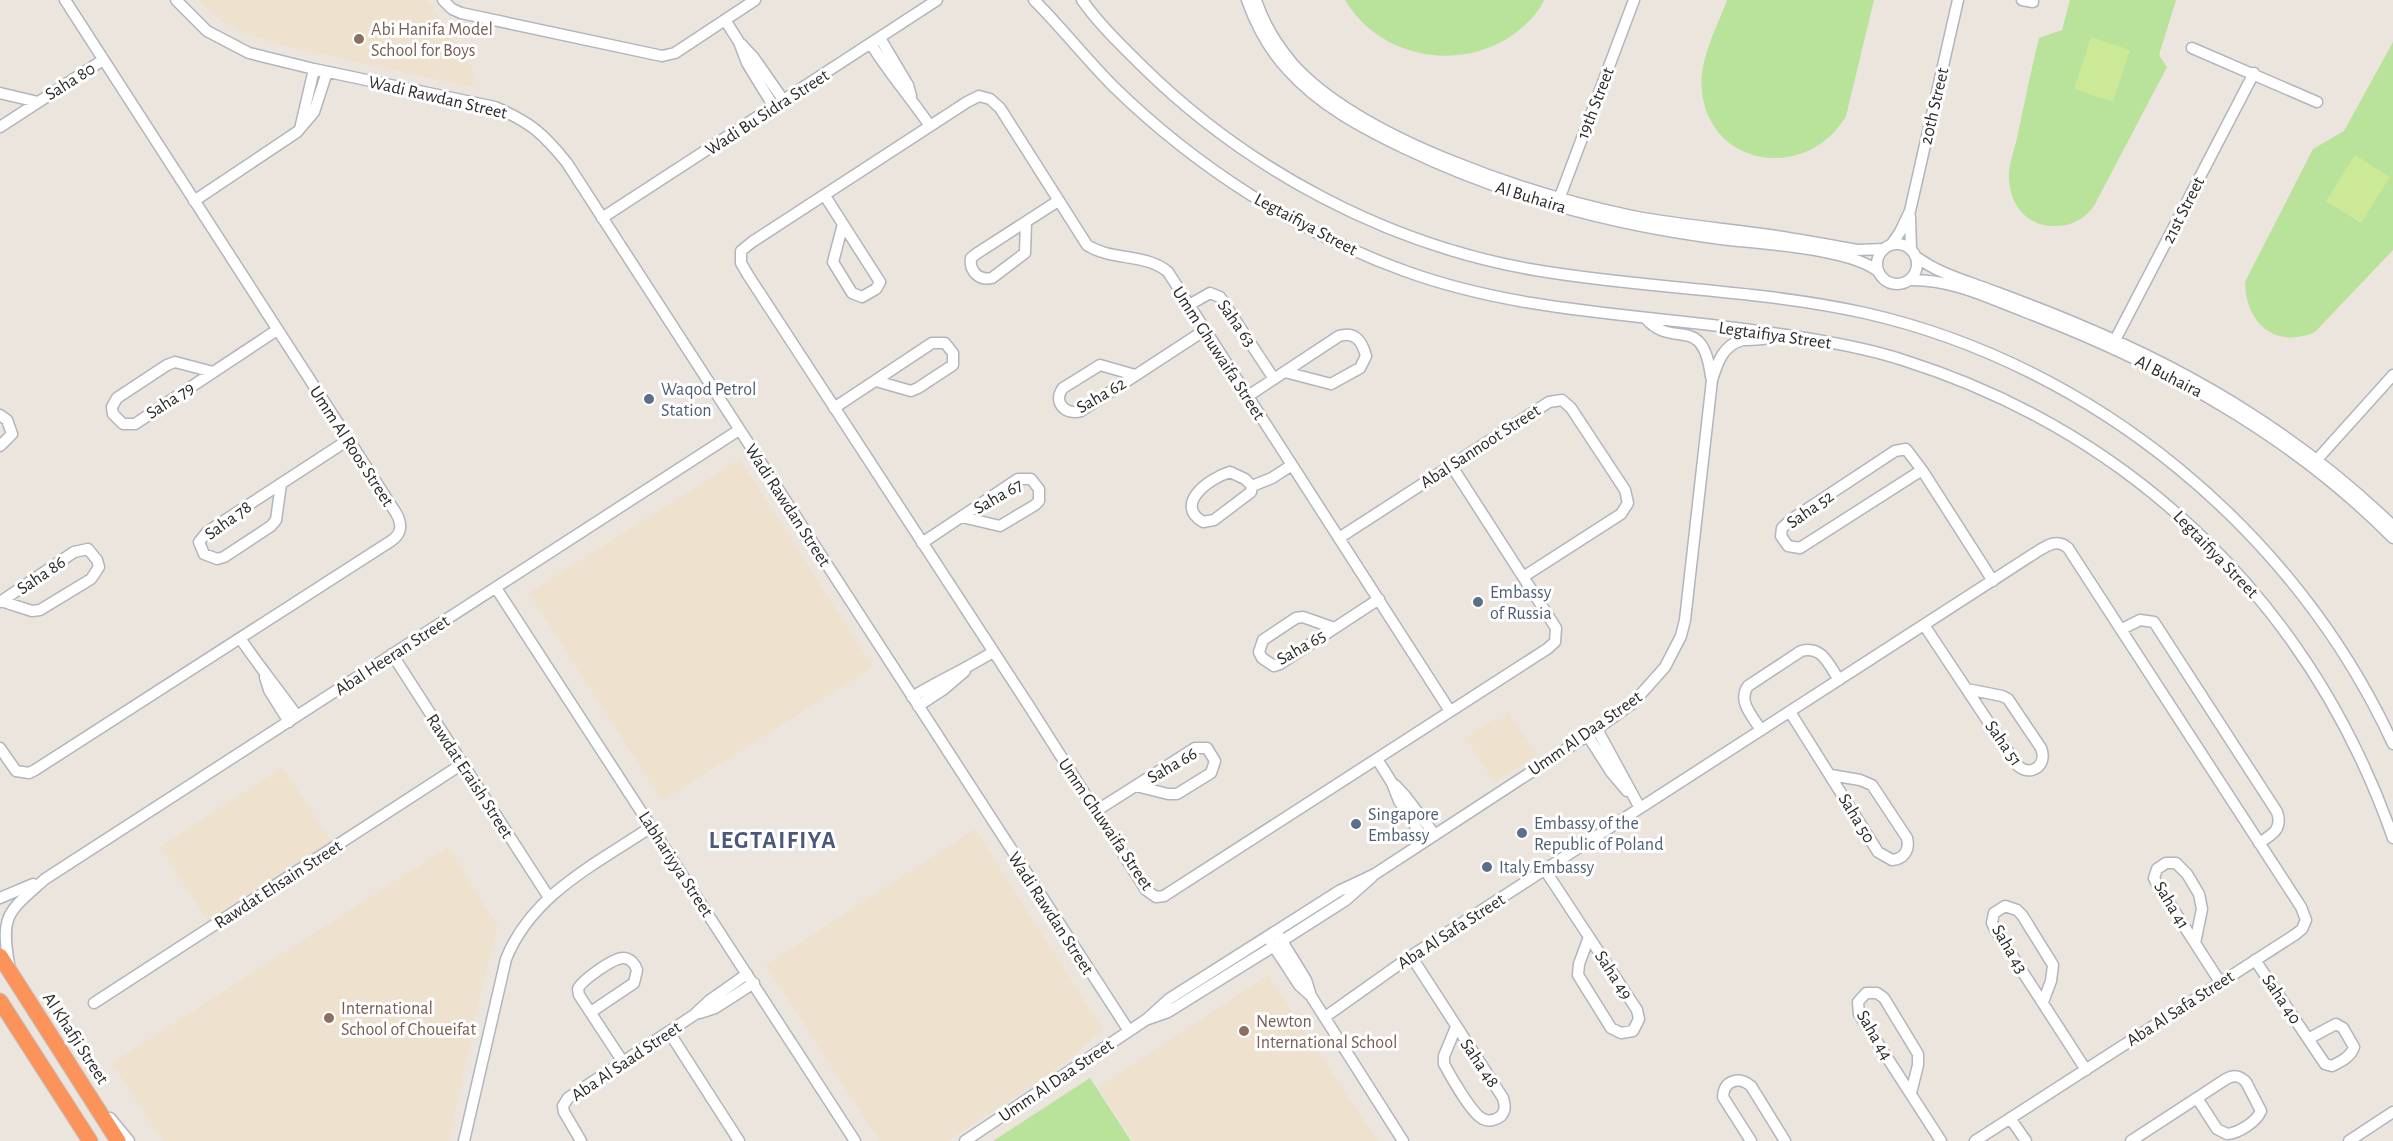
<svg xmlns="http://www.w3.org/2000/svg" width="2393" height="1141" viewBox="0 0 2393 1141" font-family="'Alegreya Sans',sans-serif">
	<rect width="100%" height="100%" fill="#ece5dd"/>
	<path fill="#eee1cd" d="M 198,0 L 428,0 L 475,73 L 472,87 L 284,46 L 244,33 L 220,20 Z
		M 740,459 L 873,667 L 662,801 L 529,593 Z
		M 1509,712 L 1537,755 L 1494,782 L 1466,738 L 1495,719 L 1501,720 Z
		M 283,767 L 332,843 L 209,923 L 160,847 Z
		M 975,829 L 1103,1030 L 1059,1068 L 947,1141 L 879,1141 L 766,965 Z
		M 448,847 L 498,926 L 485,973 L 449,1141 L 163,1141 L 112,1063 Z
		M 1268,975 L 1378,1141 L 1133,1141 L 1098,1087 Z"/>
	<path fill="#b9e29b" d="M 1345,0 L 1544,0 C 1538,14 1526,25 1514,34 C 1460,73 1379,58 1345,0 Z
		M 1727,0 L 1874,0 L 1846,116 C 1808,181 1711,169 1702,92 C 1698,61 1717,28 1727,0 Z
		M 2070,0 L 2176,0 L 2159,55 L 2167,67 L 2094,206 C 2083,221 2069,227 2050,226 C 2025,224 2010,203 2009,179 C 2008,166 2014,151 2017,138 C 2024,105 2031,71 2039,38 L 2062,30 Z
		M 2393,42 L 2393,250 L 2315,332 C 2275,349 2246,324 2245,282 L 2313,149 L 2344,131 Z
		M 1090,1078 L 1131,1141 L 993,1141 Z"/>
	<path fill="#cce997" d="M 2091,37 L 2130,50 L 2113,102 L 2074,89 Z
		M 2355,155 L 2390,177 L 2361,223 L 2326,201 Z"/>
	<g fill="none" stroke-linecap="round" stroke-linejoin="round">
		<defs>
			<path id="minor" d="M 176,0 L 207,31 L 249,53 L 314,69 L 495,107 C 530,122 543,133 567,163 L 1129,1031
				M 443,0 L 452,9 L 461,13 L 662,56 L 675,53 L 755,0
				M 1034,0 C 1062,28 1086,59 1114,87 C 1196,167 1297,232 1405,271 C 1526,315 1654,314 1779,334 C 1821,340 1863,347 1903,360 C 2137,434 2312,607 2393,838
				M 1082,0 C 1099,24 1120,44 1141,65 C 1247,170 1388,245 1535,270 C 1645,289 1756,289 1865,313 C 2094,365 2295,531 2393,744
				M 1247,0 C 1256,25 1270,51 1288,70 C 1319,105 1362,128 1404,148 C 1504,196 1611,225 1721,239 C 1760,244 1851,248 1879,272
				M 1256,0 C 1263,22 1277,45 1292,63 C 1361,140 1532,195 1632,216 C 1680,225 1728,229 1776,236 C 1803,240 1830,245 1857,250 L 1884,249
				M 2022,0 L 2033,2
				M 725,20 L 739,42 L 747,63 L 774,107
				M 880,38 L 908,85 L 911,96
				M 741,44 L 754,58 L 784,101
				M 871,44 C 889,73 911,98 930,126
				M 2192,48 L 2317,102
				M 0,93 L 38,102
				M 301,125 L 314,69
				M 0,127 L 103,60
				M 825,196 L 880,282 L 876,289 L 862,297 L 852,293 L 833,262 L 843,224
				M 194,201 L 297,132 L 314,112 L 327,72
				M 1558,202 L 1634,0
				M 1910,217 L 1911,250
				M 602,218 L 937,0
				M 1026,222 L 1025,253 L 992,278 C 979,281 969,271 971,258 L 976,254 L 1058,201
				M1877 264a20 20 0 1 1 40 0a20 20 0 1 1-40 0Z
				M 1891,245 L 1900,232 L 1910,211 L 1958,0
				M 1915,256 C 1936,272 1960,279 1985,288 C 2017,300 2050,312 2082,326 C 2199,375 2302,438 2393,526
				M 1910,280 C 1950,279 1987,297 2023,311 C 2160,363 2289,433 2393,538
				M 1189,305 L 1210,293 L 1220,297 L 1274,379
				M 1646,319 C 1674,350 1703,312 1711,377
				M 2113,344 L 2254,73
				M 213,372 L 175,362 L 167,365 L 117,398 L 112,407 L 113,414 L 123,424 L 135,424 L 277,330
				M 1135,375 L 1100,365 L 1063,388 C 1052,402 1066,416 1081,411 L 1205,330
				M 1248,396 L 1339,336 C 1355,331 1362,341 1366,356 L 1360,368 L 1331,384 L 1285,372
				M 834,408 L 932,343 L 945,343 L 953,353 L 953,365 L 918,388 L 911,391 L 876,381
				M 0,415 L 7,420 L 12,434 L 0,446
				M 2313,464 L 2393,375
				M 1922,470 L 1800,548 L 1788,546 L 1781,536 L 1782,528 L 1792,519 L 1895,451 L 1906,449 L 1922,470 L 1993,581
				M 1230,472 L 1245,479 L 1252,486 L 1251,492 L 1214,520 L 1203,522 C 1173,504 1210,478 1230,472 Z
				M 281,484 L 276,520 L 271,526 L 224,557 L 217,559 L 204,554 L 199,542 L 207,532 L 348,440
				M 1252,486 L 1272,478 L 1292,465
				M 1339,538 L 1549,402 L 1562,400 L 1571,408 L 1625,490 L 1628,503 L 1621,514 L 1523,577
				M 922,543 L 1018,479 L 1031,479 L 1039,489 L 1039,501 L 1035,505 L 1000,526 L 962,517
				M 496,588 L 855,1141
				M 0,602 L 74,552 L 88,549 L 97,560 L 99,567 L 91,579 L 40,610 L 32,611 L 1,601
				M 1924,625 L 2017,765 C 2031,778 2048,765 2041,748 L 2008,699 L 2002,696 L 1967,689
				M 1334,628 L 1303,617 L 1296,618 L 1263,640 L 1259,652 L 1262,658 L 1274,666 L 1280,664 L 1379,599
				M 2122,629 L 2140,620 L 2154,622 L 2277,812 C 2283,829 2272,835 2259,843
				M 240,638 C 258,665 278,689 297,716
				M 392,654 L 548,896
				M 265,677 L 269,690 L 289,722
				M 912,697 C 939,681 967,668 993,652
				M 918,706 L 944,689 L 965,671
				M 1450,711 L 1168,272 C 1146,253 1111,261 1087,245 L 1000,108 L 990,99 L 979,96 L 967,102 L 752,242 L 741,251 L 741,263 L 748,275 L 1029,706 L 1146,890 L 1156,897 L 1164,896 L 1547,649 L 1555,642 L 1556,628 L 1451,465
				M 1790,712 L 1878,852 L 1892,860 C 1904,859 1910,850 1907,838 L 1872,785 L 1860,780 L 1831,775
				M 1597,729 L 1640,808
				M 1761,730 C 1753,717 1737,701 1748,686 L 1801,651 C 1822,645 1829,665 1839,680
				M 1588,736 L 1611,772 L 1627,791
				M 0,748 L 16,771 L 29,773 L 35,770 L 391,541 C 403,533 402,524 396,513 L 65,0
				M 1377,759 L 1392,783 L 1399,801 L 1425,841
				M 1395,785 L 1406,797 L 1435,835
				M 1096,811 L 1195,748 L 1207,748 L 1215,761 L 1211,773 L 1177,794 L 1168,794 L 1136,786
				M 1545,870 L 1637,1010 L 1639,1019 L 1633,1031 L 1621,1033 L 1611,1028 L 1578,975 L 1579,964 L 1589,937
				M 0,898 L 33,884
				M 1279,936 L 1306,980 L 1311,996
				M 1271,942 L 1299,985 L 1311,996 L 1403,1141
				M 2195,943 L 2202,909 L 2199,894 L 2187,874 L 2176,863 L 2166,863 L 2157,869 L 2154,878 L 2157,884 L 2220,982
				M 1411,956 L 1503,1098 C 1505,1105 1506,1110 1501,1116 C 1496,1120 1489,1122 1483,1119 C 1472,1114 1451,1077 1444,1064 L 1444,1056 L 1456,1027
				M 2255,960 L 2325,1064 L 2332,1066 C 2340,1062 2351,1057 2354,1047 L 2343,1028 L 2336,1024 L 2308,1039
				M 9,964 C 0,914 9,911 45,879 L 739,430
				M 2043,1002 L 2051,981 L 2053,965 L 2022,915 L 2017,910 L 2005,906 L 1994,913 L 1992,923 L 1995,929 L 2086,1070
				M 94,1003 L 462,764
				M 591,1012 L 634,983 L 637,970 C 635,964 630,958 623,958 C 613,958 581,981 578,989 L 579,995 L 623,1062
				M 700,1013 L 715,1008 L 754,983
				M 1325,1017 L 1411,956 L 2035,553 C 2046,546 2057,538 2068,548 L 2301,907 L 2306,920 L 2302,929 L 2296,934 L 1975,1141
				M 1148,1019 L 1168,1012 L 1274,946 L 1346,900 L 1372,877
				M 669,1032 L 739,1141
				M 1911,1093 L 1918,1065 L 1918,1054 L 1884,998 L 1877,993 L 1866,993 L 1858,1002 L 1859,1014 L 1941,1141
				M 110,1118 L 129,1141
				M 2010,1118 L 2026,1141
				M 464,1141 L 506,959 C 532,894 596,864 651,827
				M 581,1141 L 564,1112 L 563,1106 L 568,1098 L 694,1015 L 710,1000 L 747,974
				M 965,1141 L 1147,1019 L 1169,999 L 1339,891 L 1375,874 L 1597,729 L 1633,703 L 1665,667 L 1681,636 L 1685,620 L 1712,380 C 1717,364 1723,344 1743,340 C 1755,339 1765,341 1776,335
				M 1751,1141 L 1723,1097 C 1724,1080 1739,1076 1751,1086 L 1785,1141
				M 2131,1141 L 2226,1079 C 2234,1075 2239,1075 2246,1082 L 2261,1111 C 2256,1122 2239,1133 2227,1134 L 2217,1129 L 2197,1098
				M 2349,1141 L 2393,1112"/>
			<path id="highway" d="M 0,956 L 118,1141
				M 0,1001 L 90,1141"/>
		</defs>
		<use href="#minor" stroke="#b1b5be" stroke-width="13"/>
		<use href="#highway" stroke="#c4c4c4" stroke-width="17"/>
		<use href="#minor" stroke="#fff" stroke-width="10"/>
		<use href="#highway" stroke="#fb935a" stroke-width="15"/>
	</g>
	<g fill="#8d6e63" stroke="#fff" stroke-width="2">
		<circle cx="359" cy="39" r="6"/>
		<circle cx="329" cy="1018" r="6"/>
		<circle cx="1244" cy="1031" r="6"/>
	</g>
	<g fill="#5c6f8a" stroke="#fff" stroke-width="2">
		<circle cx="649" cy="399" r="6"/>
		<circle cx="1478" cy="602" r="6"/>
		<circle cx="1356" cy="824" r="6"/>
		<circle cx="1522" cy="833" r="6"/>
		<circle cx="1487" cy="867" r="6"/>
	</g>
	<g text-anchor="middle" stroke-width="6" stroke-linejoin="round" paint-order="stroke">
		<g font-size="18" fill="#785e54" stroke="#fff" text-anchor="start">
			<text x="371" y="35">Abi Hanifa Model<tspan x="371" dy="21">School for Boys</tspan></text>
			<text x="341" y="1014">International<tspan x="341" dy="21">School of Choueifat</tspan></text>
			<text x="1256" y="1027">Newton<tspan x="1256" dy="21">International School</tspan></text>
		</g>
		<g font-size="18" fill="#2b2b2b" stroke="#fff">
			<text transform="translate(70 81) rotate(-32)" y="6">Saha 80</text>
			<text transform="translate(438 97) rotate(13)" y="6">Wadi Rawdan Street</text>
			<text transform="translate(1595 103) rotate(-69)" y="6">19th Street</text>
			<text transform="translate(1934 106) rotate(-77)" y="6">20th Street</text>
			<text transform="translate(767 112) rotate(-33)" y="6">Wadi Bu Sidra Street</text>
			<text transform="translate(1531 197) rotate(17)" y="6">Al Buhaira</text>
			<text transform="translate(2183 210) rotate(-63)" y="6">21st Street</text>
			<text transform="translate(1306 224) rotate(28)" y="6">Legtaifiya Street</text>
			<text transform="translate(1237 323) rotate(55)" y="6">Saha 63</text>
			<text transform="translate(1775 335) rotate(8)" y="6">Legtaifiya Street</text>
			<text transform="translate(1219 353) rotate(57)" y="6">Umm Ghuwaifa Street</text>
			<text transform="translate(2169 376) rotate(27)" y="6">Al Buhaira</text>
			<text transform="translate(1101 395) rotate(-30)" y="6">Saha 62</text>
			<text transform="translate(170 400) rotate(-33)" y="6">Saha 79</text>
			<text transform="translate(352 446) rotate(57)" y="6">Umm Al Roos Street</text>
			<text transform="translate(1480 446) rotate(-33)" y="6">Abal Sannoot Street</text>
			<text transform="translate(998 496) rotate(-30)" y="6">Saha 67</text>
			<text transform="translate(788 505) rotate(57)" y="6">Wadi Rawdan Street</text>
			<text transform="translate(1810 509) rotate(-35)" y="6">Saha 52</text>
			<text transform="translate(228 520) rotate(-36)" y="6">Saha 78</text>
			<text transform="translate(2216 554) rotate(46)" y="6">Legtaifiya Street</text>
			<text transform="translate(41 575) rotate(-34)" y="6">Saha 86</text>
			<text transform="translate(1301 647) rotate(-30)" y="6">Saha 65</text>
			<text transform="translate(392 655) rotate(-33)" y="6">Abal Heeran Street</text>
			<text transform="translate(1585 733) rotate(-35)" y="6">Umm Al Daa Street</text>
			<text transform="translate(2004 743) rotate(55)" y="6">Saha 51</text>
			<text transform="translate(1172 765) rotate(-30)" y="6">Saha 66</text>
			<text transform="translate(470 776) rotate(57)" y="6">Rawdat Eraish Street</text>
			<text transform="translate(1857 818) rotate(59)" y="6">Saha 50</text>
			<text transform="translate(1106 824) rotate(56)" y="6">Umm Ghuwaifa Street</text>
			<text transform="translate(676 864) rotate(57)" y="6">Labhariyya Street</text>
			<text transform="translate(278 884) rotate(-33)" y="6">Rawdat Ehsain Street</text>
			<text transform="translate(2172 905) rotate(59)" y="6">Saha 41</text>
			<text transform="translate(1051 913) rotate(57)" y="6">Wadi Rawdan Street</text>
			<text transform="translate(1451 931) rotate(-33)" y="6">Aba Al Safa Street</text>
			<text transform="translate(2010 949) rotate(60)" y="6">Saha 43</text>
			<text transform="translate(1614 975) rotate(57)" y="6">Saha 49</text>
			<text transform="translate(2282 999) rotate(56)" y="6">Saha 40</text>
			<text transform="translate(2180 1008) rotate(-33)" y="6">Aba Al Safa Street</text>
			<text transform="translate(1875 1035) rotate(60)" y="6">Saha 44</text>
			<text transform="translate(76 1038) rotate(57)" y="6">Al Khafji Street</text>
			<text transform="translate(626 1061) rotate(-34)" y="6">Aba Al Saad Street</text>
			<text transform="translate(1480 1063) rotate(56)" y="6">Saha 48</text>
			<text transform="translate(1056 1080) rotate(-34)" y="6">Umm Al Daa Street</text>
		</g>
		<g font-size="18" fill="#4e5e75" stroke="#fff" text-anchor="start">
			<text x="661" y="395">Waqod Petrol<tspan x="661" dy="21">Station</tspan></text>
			<text x="1490" y="598">Embassy<tspan x="1490" dy="21">of Russia</tspan></text>
			<text x="1368" y="820">Singapore<tspan x="1368" dy="21">Embassy</tspan></text>
			<text x="1534" y="829">Embassy of the<tspan x="1534" dy="21">Republic of Poland</tspan></text>
			<text x="1499" y="873">Italy Embassy</text>
		</g>
		<g font-size="24" font-weight="bold" letter-spacing="1.5" fill="#4c587b" stroke="#fff">
			<text x="773" y="848">LEGTAIFIYA</text>
		</g>
	</g>
</svg>
